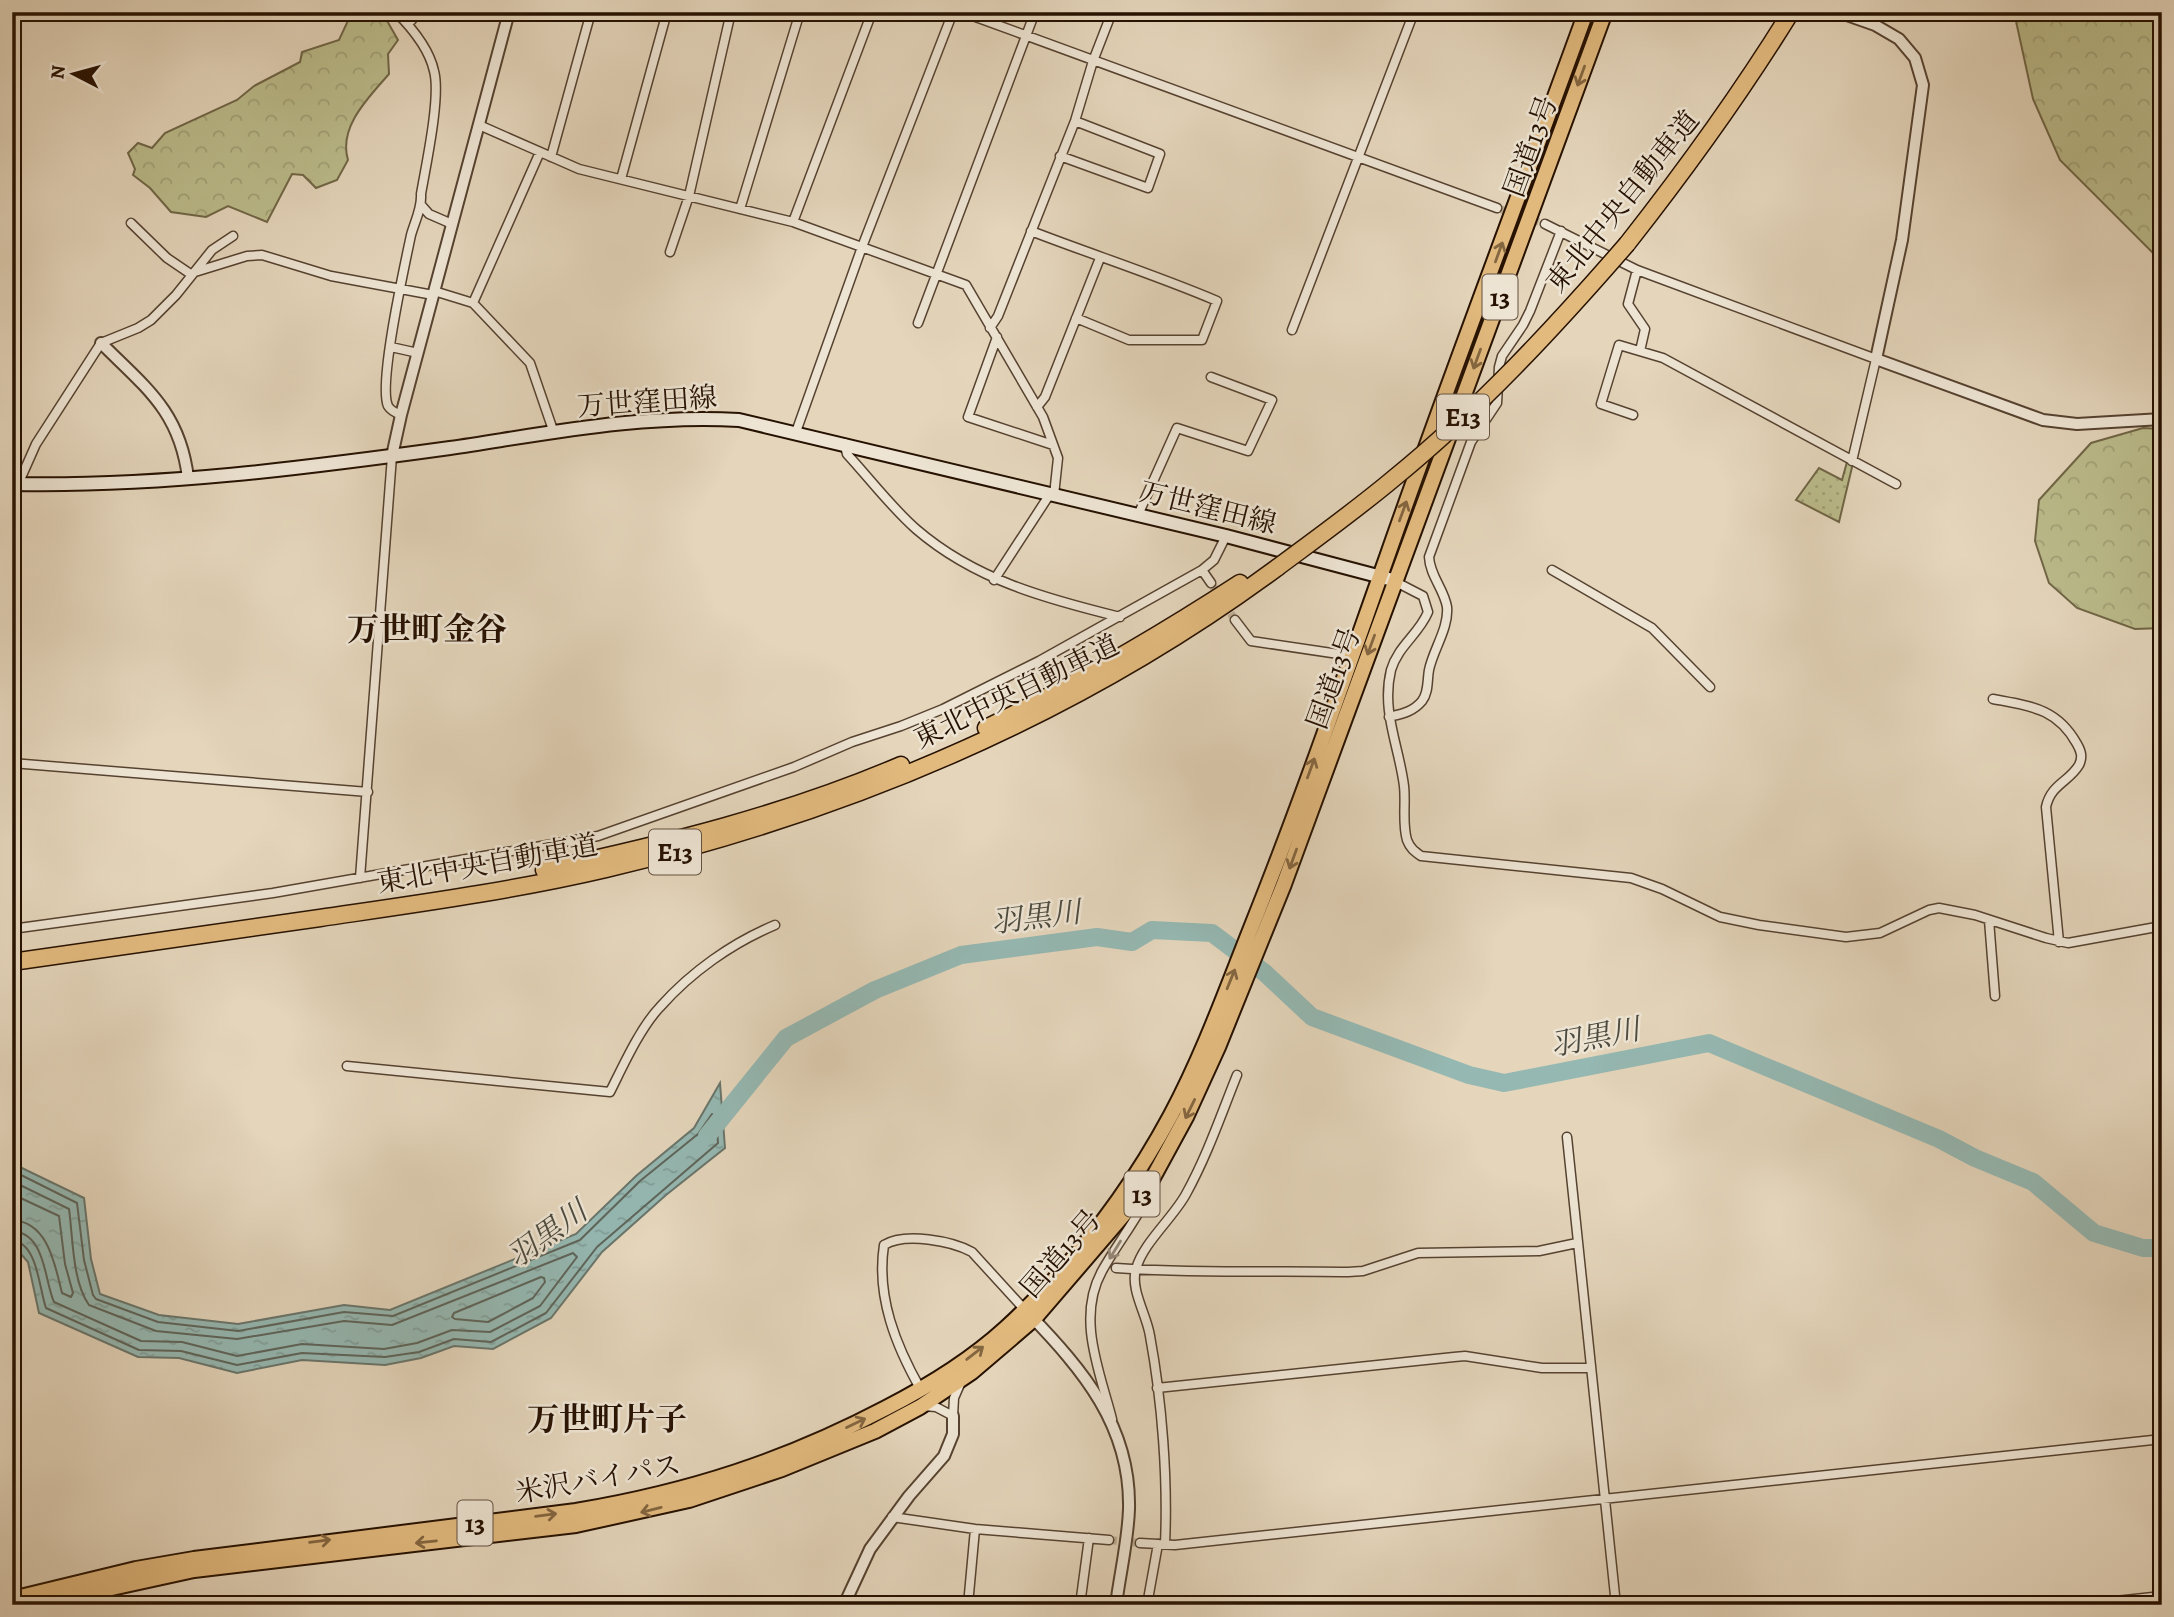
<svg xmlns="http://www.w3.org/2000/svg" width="2174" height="1617" viewBox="0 0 2174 1617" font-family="Alegreya,'Noto Serif JP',serif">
	<defs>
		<pattern id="forest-crowns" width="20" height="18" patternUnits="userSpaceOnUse" patternTransform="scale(1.75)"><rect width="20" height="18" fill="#bbbb8b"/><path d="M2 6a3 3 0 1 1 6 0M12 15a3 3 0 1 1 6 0" fill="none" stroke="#a1a076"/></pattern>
		<pattern id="park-dots" width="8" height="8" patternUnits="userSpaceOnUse" patternTransform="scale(1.75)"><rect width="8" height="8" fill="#bbbb8b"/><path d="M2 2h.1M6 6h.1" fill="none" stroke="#a1a076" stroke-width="1.8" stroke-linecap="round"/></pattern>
		<pattern id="water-ripples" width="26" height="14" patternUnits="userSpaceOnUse" patternTransform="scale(1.75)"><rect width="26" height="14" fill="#95b8b2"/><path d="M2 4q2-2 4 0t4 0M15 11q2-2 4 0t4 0" fill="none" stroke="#809d97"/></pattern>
	</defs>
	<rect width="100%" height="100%" fill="#e4d5bb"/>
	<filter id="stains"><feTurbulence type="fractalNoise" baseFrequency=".00286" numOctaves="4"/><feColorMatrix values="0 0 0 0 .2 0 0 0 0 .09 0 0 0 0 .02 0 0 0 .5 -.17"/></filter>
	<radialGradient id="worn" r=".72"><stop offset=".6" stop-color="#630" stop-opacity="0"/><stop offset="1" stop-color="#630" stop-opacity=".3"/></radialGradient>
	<path fill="url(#forest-crowns)" stroke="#706646" stroke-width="2" d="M 352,12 L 382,12 L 398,40 L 388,54 L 389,74 C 369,97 338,127 348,160 L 337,180 L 316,188 L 303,175 L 292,174 L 267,222 L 228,206 L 206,217 L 171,212 L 150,188 L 133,175 L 135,169 L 128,153 L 138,143 L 152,148 L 165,133 L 237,100 L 254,86 L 300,62 L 302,52 L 339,40 Z
		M 2014,12 L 2162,12 L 2162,262 L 2060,160 L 2033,99 Z
		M 2143,428 L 2162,429 L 2162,628 L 2135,629 L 2077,608 L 2049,583 L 2035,541 L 2039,500 L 2091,443 Z"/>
	<path fill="url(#park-dots)" stroke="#706646" stroke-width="2" d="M 1847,462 L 1853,463 L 1839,522 L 1796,500 L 1819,468 L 1842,480 Z"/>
	<path fill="url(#water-ripples)" stroke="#69756b" stroke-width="2" d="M 720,1083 L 725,1148 L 666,1195 L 602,1252 L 551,1318 L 493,1349 L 454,1346 L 421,1358 L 385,1365 L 302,1360 L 237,1373 L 179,1358 L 138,1357 L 39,1313 L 28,1262 L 12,1244 L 12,1167 L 22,1168 L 84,1198 L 91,1259 L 100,1294 L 159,1315 L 238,1324 L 344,1305 L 390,1310 L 576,1234 L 636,1176 L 694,1128 Z"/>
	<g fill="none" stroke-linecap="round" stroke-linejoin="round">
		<path stroke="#5e645a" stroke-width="2" d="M 12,1174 L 21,1175 L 77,1203 L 84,1260 L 93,1295 L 96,1299 L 158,1322 L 238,1331 L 344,1312 L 393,1316 L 580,1240 L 640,1181 L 698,1134 L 712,1114 L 716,1117 L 718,1143 L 597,1247 L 546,1313 L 491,1342 L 454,1339 L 419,1352 L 385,1357 L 302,1353 L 237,1365 L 181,1351 L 139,1350 L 46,1308 C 39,1289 38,1243 12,1240
			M 12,1183 L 18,1184 L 69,1209 C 73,1237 72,1281 89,1305 L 156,1331 L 237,1339 L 344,1321 L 392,1325 L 573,1253 L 577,1257 L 540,1306 L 490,1332 L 452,1330 L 417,1343 L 384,1349 L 302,1344 L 237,1356 L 182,1342 L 141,1341 L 54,1302 C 44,1280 46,1233 12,1231
			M 12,1194 L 59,1216 L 65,1264 L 73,1293 L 71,1297 L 62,1293 C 55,1266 49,1222 12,1220
			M 541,1277 L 544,1278 L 545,1282 L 533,1298 L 488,1322 L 455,1319 L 452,1317 L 454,1313 Z"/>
		<path stroke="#95b8b2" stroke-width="18" d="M 707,1136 L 786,1038 L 875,990 L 961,955 L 1097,937 L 1132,942 L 1152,930 L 1212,933 L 1265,973 L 1312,1017 L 1469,1075 L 1504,1083 L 1709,1043 L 1939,1139 L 1975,1158 L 2033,1182 L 2094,1233 L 2143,1248 L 2162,1248"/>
		<path stroke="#beae96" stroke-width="8" stroke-dasharray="8 4" stroke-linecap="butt" d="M 1497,208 L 1545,224
			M 1211,583 L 1235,620
			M 1109,1540 L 1140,1543"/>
		<defs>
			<path id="minor" d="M 396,12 C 412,28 429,48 434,71 C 441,96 426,165 421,194 C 422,208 415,221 411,235 C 405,264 378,384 388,406 C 391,411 396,413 401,415
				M 962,12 L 1497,208
				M 408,24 L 419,12
				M 479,125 L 579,169 L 793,222 L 966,285 L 1043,417 L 1058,458 L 1054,495
				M 1060,156 L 1148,188 L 1160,154 L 1075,121
				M 551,157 L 591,12
				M 621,179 L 667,12
				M 421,205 L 429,214 L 452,224
				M 740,209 L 800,12
				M 793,222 L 872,12
				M 131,223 L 167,258 L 192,275
				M 1545,224 L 1637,270 L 1876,359 L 1852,461
				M 1031,231 C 1093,255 1156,275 1217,301 L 1202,340 L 1129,340 L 1076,318
				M 670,252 L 689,196 L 731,12
				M 1637,270 L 1628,304 L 1645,329 L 1640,351
				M 195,272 L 247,256 L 262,255 L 331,276 L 433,295
				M 434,291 L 473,303 L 530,363 L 554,433
				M 473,303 L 540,152
				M 918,323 L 1035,12
				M 990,328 L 998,316 L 1075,121 L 1093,61 L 1112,12
				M 1292,330 L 1414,12
				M 997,337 L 968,417 L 1053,445
				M 391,347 L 418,353
				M 1037,407 L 1045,397 L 1100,258
				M 1633,415 L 1601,404 L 1619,345 L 1663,358 L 1896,484
				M 796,432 L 862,247 L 953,12
				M 844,443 L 847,454 C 870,479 891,507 916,529 C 975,580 1047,599 1120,617
				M 12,498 L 36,444 L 101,343 L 138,328 L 151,320 L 176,295 L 212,250 L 233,236
				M 1138,515 L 1177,428 L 1248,451 L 1272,400 L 1211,377
				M 1202,570 L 1211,583
				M 1552,570 L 1652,628 L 1710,687
				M 994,580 L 1050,494
				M 1394,581 L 1423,596 L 1428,612 C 1419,634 1398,646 1391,670 C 1381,711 1399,746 1404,786 C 1406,804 1402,823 1407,840 C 1410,848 1414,851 1421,856 L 1631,878 L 1662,889 L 1720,917 L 1759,925 L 1846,937 L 1880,933 L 1929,910 L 1939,908 L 1975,915 L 2046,938 L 2068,943 L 2162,926
				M 1235,620 L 1251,641 L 1352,656
				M 1993,699 C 2030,706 2057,708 2077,744 C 2081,751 2083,757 2079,765 C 2069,782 2051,784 2046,807 L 2059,942
				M 1389,717 C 1401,714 1413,712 1422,701 C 1429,692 1427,680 1429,670 C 1433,650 1449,628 1447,607 C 1444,589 1430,576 1429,557 L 1471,442 L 1497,403 L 1499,367 L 1502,356 L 1523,325 L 1530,311 L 1561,231
				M 12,763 L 368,792
				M 360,878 L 392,456
				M 1989,920 L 1995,996
				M 12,929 L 273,893 L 598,836 L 794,767 L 852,742 L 901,726 L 943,709 L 1039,661 L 1202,570 L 1214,560 L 1226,536
				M 347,1066 L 610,1092 C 623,1066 640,1028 660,1007 C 691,972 732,943 775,925
				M 1567,1137 L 1616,1605
				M 1116,1268 C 1193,1274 1271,1270 1348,1272 L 1363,1271 L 1418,1253 L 1539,1251 L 1577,1243
				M 1157,1388 L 1454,1357 L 1465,1356 L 1542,1368 L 1591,1368
				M 921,1390 C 896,1346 876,1297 884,1245 C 905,1232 952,1241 972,1252 L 1024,1309
				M 923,1406 L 936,1407 L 953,1416 L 954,1398 L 961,1382
				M 1112,1419 C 1100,1372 1076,1318 1102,1271 C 1117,1244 1137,1219 1150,1192
				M 892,1517 L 975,1529 L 1109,1540
				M 1140,1543 L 1175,1545 L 2162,1439
				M 1165,1544 C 1168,1479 1162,1401 1150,1336 C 1147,1315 1130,1290 1136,1269 C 1143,1243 1173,1218 1186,1194 C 1207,1156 1221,1115 1237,1075
				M 89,1593 L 106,1602 L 122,1605
				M 968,1605 L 975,1529
				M 1080,1605 L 1089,1538
				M 1147,1605 L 1158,1544
				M 2079,1605 L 2162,1596"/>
			<path id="tertiary" d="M 1838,12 L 1875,25 L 1899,39 L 1915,58 L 1923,85 L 1902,240 L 1876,359 L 2043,420 L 2077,424 L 2162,419
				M 101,343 C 145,387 180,411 188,478
				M 392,456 L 401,415 L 509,12
				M 1029,1314 C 1083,1370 1131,1426 1129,1509 C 1128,1541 1120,1573 1116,1605
				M 844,1605 L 870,1549 L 909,1496 L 944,1456 L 953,1434 L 953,1416"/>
			<path id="secondary" d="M 12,484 C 159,487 305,468 450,448 C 545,434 642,414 739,420 L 1226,536 L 1389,579"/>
			<path id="trunk" d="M 12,1599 L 136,1569 L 194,1559 L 576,1511 C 689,1492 785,1461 886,1408 C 929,1386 971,1360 1006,1328 C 1073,1266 1128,1195 1171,1115 C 1203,1055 1226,991 1251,928 C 1300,806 1343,681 1387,557 C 1451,374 1520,194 1586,12
				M 34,1605 L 194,1570 L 576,1525 L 689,1500 L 782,1469 L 875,1431 L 920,1407 L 972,1372 L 1034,1319 L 1149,1185 L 1186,1117 L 1218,1047 L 1284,884 L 1605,12"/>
			<path id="motorway" d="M 1627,244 C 1686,169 1741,93 1791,12
				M 986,728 C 1074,685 1157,637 1240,583
				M 544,870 C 665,844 787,814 901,765
				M 12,962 C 115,947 217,933 320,918 C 415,904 512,891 606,869 C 847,812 1078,715 1278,567"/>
		</defs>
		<use href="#minor" stroke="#564230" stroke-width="11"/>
		<use href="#tertiary" stroke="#564230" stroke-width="14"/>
		<use href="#secondary" stroke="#261101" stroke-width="16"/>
		<use href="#trunk" stroke="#261101" stroke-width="18"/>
		<use href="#motorway" stroke="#261101" stroke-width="19"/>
		<use href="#minor" stroke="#ede4d3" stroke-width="8"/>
		<use href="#tertiary" stroke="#ede4d3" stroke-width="10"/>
		<use href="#secondary" stroke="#ede4d3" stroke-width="12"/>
		<use href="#trunk" stroke="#e2ba7e" stroke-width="14"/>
		<use href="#motorway" stroke="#e2ba7e" stroke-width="16"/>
		<defs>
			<path id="motorway-bridge" d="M 1278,567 C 1317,538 1356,510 1393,479 C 1479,409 1555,327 1627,244"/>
		</defs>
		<use href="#motorway-bridge" stroke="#261101" stroke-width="19" stroke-linecap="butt"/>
		<use href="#motorway-bridge" stroke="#e2ba7e" stroke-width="16"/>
	</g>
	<defs><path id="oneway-shaft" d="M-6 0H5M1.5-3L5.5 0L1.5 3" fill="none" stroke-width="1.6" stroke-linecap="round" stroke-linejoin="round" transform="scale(1.75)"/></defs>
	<g stroke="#846640">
		<use href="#oneway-shaft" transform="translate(1581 76) rotate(110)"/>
		<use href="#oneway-shaft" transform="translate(1499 252) rotate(-70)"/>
		<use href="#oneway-shaft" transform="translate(1477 359) rotate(110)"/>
		<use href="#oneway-shaft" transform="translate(1403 511) rotate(-70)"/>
		<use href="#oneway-shaft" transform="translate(1371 645) rotate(110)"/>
		<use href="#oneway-shaft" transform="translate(1311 768) rotate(-70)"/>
		<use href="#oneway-shaft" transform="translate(1293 859) rotate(110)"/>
		<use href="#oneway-shaft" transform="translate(1231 979) rotate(-68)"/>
		<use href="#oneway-shaft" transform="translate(1190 1109) rotate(116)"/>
		<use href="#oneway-shaft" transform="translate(975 1353) rotate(-38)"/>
		<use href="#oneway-shaft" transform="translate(856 1423) rotate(-26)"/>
		<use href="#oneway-shaft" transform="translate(651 1510) rotate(166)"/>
		<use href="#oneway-shaft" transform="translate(546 1515) rotate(-7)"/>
		<use href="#oneway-shaft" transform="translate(320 1541) rotate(-7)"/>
		<use href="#oneway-shaft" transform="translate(426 1542) rotate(174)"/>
	</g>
	<use stroke="#938574" href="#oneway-shaft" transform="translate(1115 1250) rotate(122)"/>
	<g text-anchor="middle" stroke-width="5" stroke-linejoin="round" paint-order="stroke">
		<g fill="#ede4d3" stroke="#625040" stroke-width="2">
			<rect x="1482.5" y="274.5" width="35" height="45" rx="5"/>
			<rect x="1437" y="394.5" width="52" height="45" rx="5"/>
			<rect x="649" y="829.5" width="52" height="45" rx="5"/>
			<rect x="1124.5" y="1171.5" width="35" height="45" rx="5"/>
			<rect x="457.5" y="1500.5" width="35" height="45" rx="5"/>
		</g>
		<g font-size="26" font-weight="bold" fill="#261101">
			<text x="1500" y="306">13</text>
			<text x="1463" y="426">E13</text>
			<text x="675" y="861">E13</text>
			<text x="1142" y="1203">13</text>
			<text x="475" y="1532">13</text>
		</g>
		<g font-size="28" fill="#261101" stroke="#ede4d3">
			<text transform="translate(1530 146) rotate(-70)" y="10">国道13号</text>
			<text transform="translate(1622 201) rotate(-51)" y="10">東北中央自動車道</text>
			<text transform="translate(647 401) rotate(-4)" y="10">万世窪田線</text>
			<text transform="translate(1208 507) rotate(14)" y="10">万世窪田線</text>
			<text transform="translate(1333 678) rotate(-70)" y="10">国道13号</text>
			<text transform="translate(1016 691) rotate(-26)" y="10">東北中央自動車道</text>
			<text transform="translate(487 863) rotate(-10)" y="10">東北中央自動車道</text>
			<text transform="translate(1060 1253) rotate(-49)" y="10">国道13号</text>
			<text transform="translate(598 1478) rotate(-10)" y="10">米沢バイパス</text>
		</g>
		<g font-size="30" font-style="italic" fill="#4d4b3f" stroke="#ede4d3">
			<text transform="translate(1036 917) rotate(-7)" y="10">羽黒川</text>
			<text transform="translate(1595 1037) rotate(-11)" y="10">羽黒川</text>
			<text transform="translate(547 1234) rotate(-36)" y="10">羽黒川</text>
		</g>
		<g font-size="32" font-weight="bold" fill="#261101" stroke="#ede4d3">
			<text x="427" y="640">万世町金谷</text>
			<text x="607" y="1430">万世町片子</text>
		</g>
	</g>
	<rect width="2174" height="1617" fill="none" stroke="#e4d5bb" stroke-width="42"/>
	<rect x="14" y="14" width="2146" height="1589" fill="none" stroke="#261101" stroke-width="3.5"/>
	<rect x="21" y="21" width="2132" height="1575" fill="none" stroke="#261101" stroke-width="2"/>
	<g transform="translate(74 74) rotate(276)" stroke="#ede4d3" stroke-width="5" paint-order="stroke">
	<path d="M0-5L12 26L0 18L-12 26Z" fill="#261101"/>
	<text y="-10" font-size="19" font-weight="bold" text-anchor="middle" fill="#261101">N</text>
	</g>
	<rect width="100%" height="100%" filter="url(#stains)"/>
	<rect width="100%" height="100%" fill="url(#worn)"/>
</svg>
